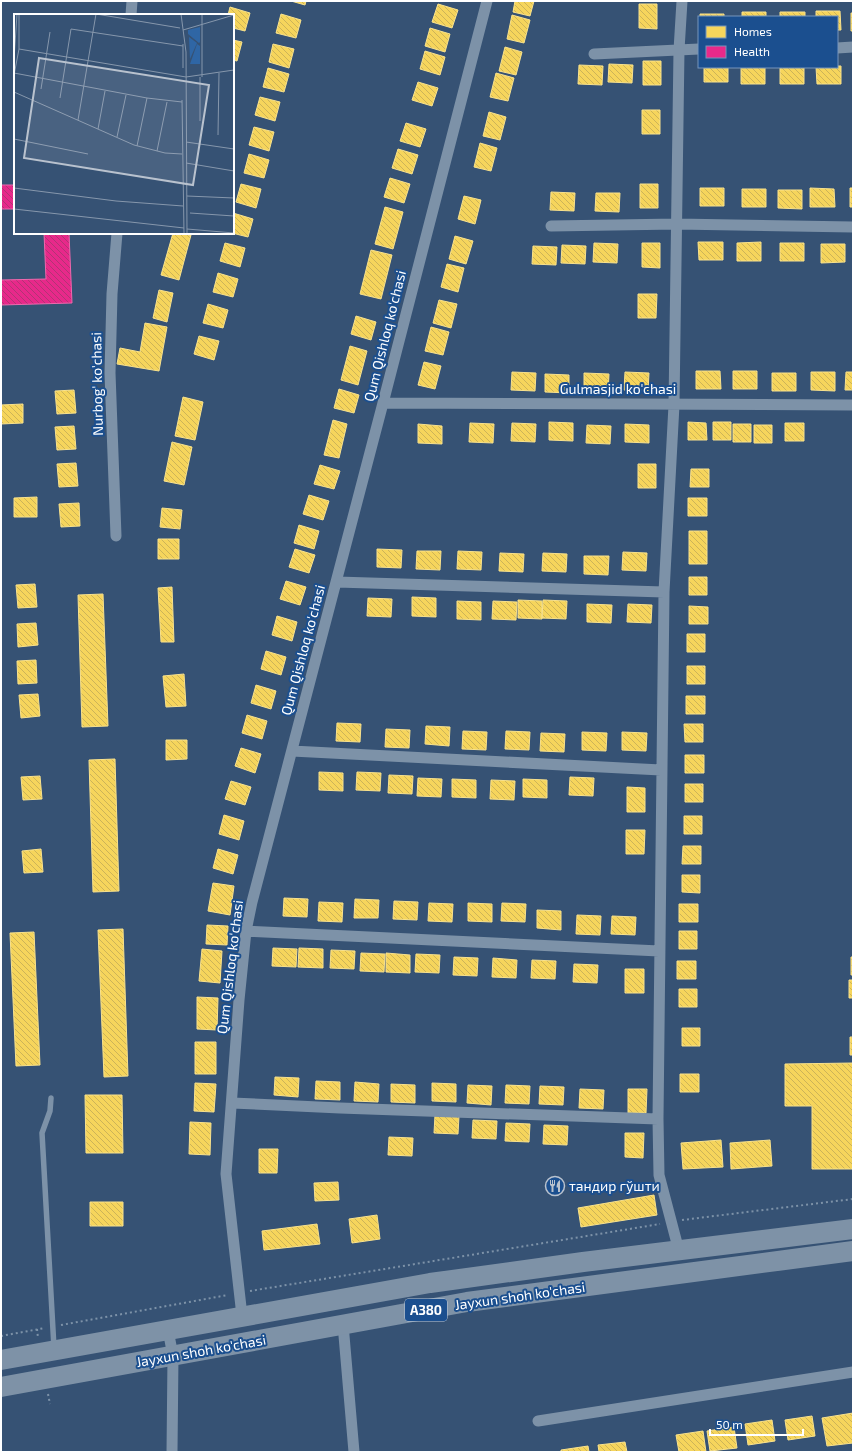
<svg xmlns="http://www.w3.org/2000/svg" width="854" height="1453" viewBox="0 0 854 1453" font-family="'Exo 2',sans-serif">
	<defs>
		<pattern id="homes-back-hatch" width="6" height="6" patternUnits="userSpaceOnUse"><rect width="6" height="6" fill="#f6d55c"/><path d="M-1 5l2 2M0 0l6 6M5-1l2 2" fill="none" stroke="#ccb358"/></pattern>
		<pattern id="health-back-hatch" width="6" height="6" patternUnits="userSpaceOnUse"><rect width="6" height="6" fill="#e7298a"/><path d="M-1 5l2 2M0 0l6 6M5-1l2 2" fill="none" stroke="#b13574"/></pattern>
	</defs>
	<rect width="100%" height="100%" fill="#365274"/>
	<path fill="url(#homes-back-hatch)" stroke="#f9e28d" d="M 291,1 L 306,1 L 305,5 Z
		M 515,1 L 534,1 L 530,16 L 513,12 Z
		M 438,4 L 458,10 L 452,28 L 432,22 Z
		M 639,4 L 657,4 L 657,29 L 639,28 Z
		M 230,7 L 250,13 L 245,31 L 233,28 L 233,15 L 228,15 Z
		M 816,11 L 840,11 L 841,30 L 837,30 L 837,17 L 816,17 Z
		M 742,12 L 766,12 L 766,17 L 742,17 Z
		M 780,12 L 805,12 L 805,17 L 780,17 Z
		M 851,13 L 853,13 L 853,31 L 851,31 Z
		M 281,14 L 301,20 L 296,38 L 276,33 Z
		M 700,14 L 724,14 L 724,17 L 700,17 Z
		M 512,15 L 530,20 L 524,43 L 507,39 Z
		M 430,28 L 450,34 L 445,52 L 425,46 Z
		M 233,40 L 242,42 L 237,61 L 233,60 Z
		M 273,44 L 294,49 L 289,68 L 269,62 Z
		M 505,47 L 522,52 L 516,75 L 499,71 Z
		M 425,51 L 445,57 L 440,75 L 420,69 Z
		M 643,61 L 661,61 L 661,85 L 643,85 Z
		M 609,64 L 633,65 L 632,83 L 608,82 Z
		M 579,65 L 603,66 L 602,85 L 578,84 Z
		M 837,66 L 841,66 L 841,84 L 817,84 L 816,67 Z
		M 704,67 L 728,67 L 728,82 L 704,82 Z
		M 741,67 L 765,67 L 765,84 L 741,84 Z
		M 780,67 L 804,67 L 804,84 L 780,84 Z
		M 268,68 L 289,74 L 284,92 L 263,87 Z
		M 496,73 L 514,78 L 508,101 L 490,97 Z
		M 418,82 L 438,88 L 432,106 L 412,100 Z
		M 260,97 L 280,102 L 275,121 L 255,115 Z
		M 642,110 L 660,110 L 660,134 L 642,134 Z
		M 489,112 L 506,117 L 500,140 L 483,136 Z
		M 406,123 L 426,129 L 420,147 L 400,141 Z
		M 254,127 L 274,132 L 269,151 L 249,145 Z
		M 480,143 L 497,148 L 491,171 L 474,167 Z
		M 398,149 L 418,155 L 412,174 L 392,168 Z
		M 249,154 L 269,160 L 264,178 L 244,173 Z
		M 390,178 L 410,184 L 404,203 L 384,197 Z
		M 241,184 L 261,189 L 256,208 L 236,202 Z
		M 640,184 L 658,184 L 658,208 L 640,208 Z
		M 700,188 L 724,188 L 724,206 L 700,206 Z
		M 810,188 L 834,189 L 835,207 L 810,207 Z
		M 850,188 L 853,188 L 853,207 L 850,207 Z
		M 742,189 L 766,189 L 766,207 L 742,207 Z
		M 778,190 L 802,190 L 802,209 L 778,208 Z
		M 551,192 L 575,193 L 574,211 L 550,210 Z
		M 596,193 L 620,193 L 619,212 L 595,211 Z
		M 464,196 L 481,200 L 475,224 L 458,219 Z
		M 385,207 L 403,212 L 393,249 L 375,244 Z
		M 233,213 L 253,219 L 248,237 L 232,233 Z
		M 173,233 L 191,235 L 179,280 L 161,275 Z
		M 455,236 L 473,241 L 466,264 L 449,259 Z
		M 698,242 L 723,242 L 723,260 L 699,260 Z
		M 761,242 L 761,261 L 737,261 L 737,243 Z
		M 225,243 L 245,248 L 240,267 L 220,261 Z
		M 594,243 L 618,244 L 617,263 L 593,262 Z
		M 642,243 L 660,243 L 660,268 L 642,267 Z
		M 780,243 L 804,243 L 804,261 L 780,261 Z
		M 821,244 L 845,244 L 845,262 L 821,263 Z
		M 562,245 L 586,246 L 585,264 L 561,263 Z
		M 533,246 L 557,247 L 556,265 L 532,264 Z
		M 371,250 L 392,255 L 381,299 L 360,294 Z
		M 447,264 L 464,268 L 458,292 L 441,287 Z
		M 218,273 L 238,279 L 233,297 L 213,292 Z
		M 159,290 L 173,293 L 167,322 L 153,318 Z
		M 638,294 L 657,294 L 656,318 L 638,318 Z
		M 439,300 L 457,304 L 451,328 L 433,323 Z
		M 208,304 L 228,310 L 223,328 L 203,323 Z
		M 356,316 L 376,322 L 371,340 L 351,334 Z
		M 145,323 L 167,327 L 159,371 L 117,364 L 120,348 L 140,352 Z
		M 431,327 L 449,332 L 443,355 L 425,351 Z
		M 199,336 L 219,341 L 214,360 L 194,354 Z
		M 350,346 L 367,351 L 358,385 L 341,380 Z
		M 424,362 L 441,366 L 435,389 L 418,385 Z
		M 696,371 L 720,371 L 721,389 L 696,389 Z
		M 733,371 L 757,371 L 757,389 L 733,389 Z
		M 512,372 L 536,373 L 535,391 L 511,390 Z
		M 625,372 L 649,373 L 648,391 L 624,390 Z
		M 811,372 L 835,372 L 835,391 L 811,390 Z
		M 846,372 L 853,372 L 853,390 L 845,390 Z
		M 584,373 L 609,374 L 608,392 L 584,391 Z
		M 772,373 L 796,373 L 796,391 L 772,391 Z
		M 545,374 L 569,375 L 569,393 L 545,392 Z
		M 339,389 L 359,395 L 354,413 L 334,408 Z
		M 74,390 L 76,413 L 57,414 L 55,391 Z
		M 183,397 L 203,402 L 195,440 L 175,436 Z
		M 23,404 L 23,423 L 1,424 L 1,405 Z
		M 333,420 L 347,424 L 339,458 L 324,455 Z
		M 549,422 L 573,423 L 573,441 L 549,440 Z
		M 688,422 L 706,423 L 707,440 L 688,440 Z
		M 713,422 L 731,422 L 731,440 L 713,440 Z
		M 470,423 L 494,424 L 493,443 L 469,442 Z
		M 512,423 L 536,424 L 535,442 L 511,441 Z
		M 785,423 L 804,423 L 804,441 L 785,441 Z
		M 418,424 L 442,426 L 442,444 L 418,443 Z
		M 625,424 L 649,425 L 649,443 L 625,442 Z
		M 733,424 L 751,424 L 751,442 L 733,442 Z
		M 587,425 L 611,426 L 610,444 L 586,443 Z
		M 754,425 L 772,425 L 772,443 L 754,443 Z
		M 74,426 L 76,449 L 57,450 L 55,427 Z
		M 172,442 L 192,447 L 184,485 L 164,481 Z
		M 76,463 L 78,486 L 59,487 L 57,464 Z
		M 638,464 L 656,464 L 656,488 L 638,488 Z
		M 320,465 L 340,471 L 334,489 L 314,484 Z
		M 691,469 L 709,469 L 709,487 L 690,487 Z
		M 309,495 L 329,501 L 323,520 L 303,514 Z
		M 37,497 L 37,517 L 14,517 L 14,498 Z
		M 688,498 L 707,498 L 707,516 L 688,516 Z
		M 79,503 L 80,526 L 61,527 L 59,504 Z
		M 162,508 L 182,510 L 180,529 L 160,527 Z
		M 299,525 L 319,531 L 314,549 L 294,543 Z
		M 689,531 L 707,531 L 707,564 L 689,564 Z
		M 158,539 L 179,539 L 179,559 L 158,559 Z
		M 295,549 L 315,555 L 309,573 L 289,567 Z
		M 377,549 L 402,550 L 401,568 L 377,567 Z
		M 417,551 L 441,551 L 440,570 L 416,569 Z
		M 458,551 L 482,552 L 481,570 L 457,569 Z
		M 623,552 L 647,553 L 646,571 L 622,570 Z
		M 500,553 L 524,554 L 523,572 L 499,571 Z
		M 543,553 L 567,554 L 566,572 L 542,571 Z
		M 584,556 L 609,556 L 608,575 L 584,574 Z
		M 689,577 L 707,577 L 707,595 L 689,595 Z
		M 286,581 L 306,587 L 300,605 L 280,599 Z
		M 35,584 L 37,607 L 18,608 L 16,585 Z
		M 172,587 L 174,642 L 161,642 L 158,588 Z
		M 103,594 L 108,726 L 82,727 L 78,595 Z
		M 412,597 L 436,598 L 436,617 L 412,616 Z
		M 368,598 L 392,599 L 391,617 L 367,616 Z
		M 518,600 L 542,601 L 542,619 L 518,618 Z
		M 543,600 L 567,601 L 566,619 L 542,618 Z
		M 457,601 L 481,602 L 481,620 L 457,619 Z
		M 493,601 L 517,602 L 516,620 L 492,619 Z
		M 587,604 L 612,605 L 611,623 L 587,622 Z
		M 628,604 L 652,605 L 651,623 L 627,622 Z
		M 689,606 L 708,607 L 708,624 L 689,624 Z
		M 277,616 L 297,622 L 292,641 L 272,635 Z
		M 36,623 L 38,645 L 18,647 L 17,624 Z
		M 687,634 L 705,634 L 705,652 L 687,652 Z
		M 266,651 L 286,657 L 281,675 L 261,669 Z
		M 36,660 L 37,683 L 18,684 L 17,661 Z
		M 687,666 L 705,666 L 705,684 L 687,684 Z
		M 184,674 L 186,706 L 166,707 L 163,676 Z
		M 256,685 L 276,691 L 271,709 L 251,703 Z
		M 38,694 L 40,716 L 21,718 L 19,695 Z
		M 686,696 L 705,696 L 705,714 L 686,714 Z
		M 247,715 L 267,721 L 262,739 L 242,733 Z
		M 337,723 L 361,724 L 360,742 L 336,741 Z
		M 684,724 L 703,724 L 703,742 L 685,742 Z
		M 426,726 L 450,727 L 449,746 L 425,744 Z
		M 386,729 L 410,730 L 409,748 L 385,747 Z
		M 463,731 L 487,732 L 486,750 L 462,749 Z
		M 506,731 L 530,732 L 529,750 L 505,749 Z
		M 582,732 L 607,733 L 606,751 L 582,750 Z
		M 622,732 L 647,733 L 646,751 L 622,750 Z
		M 541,733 L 565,734 L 564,752 L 540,751 Z
		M 166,740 L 187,740 L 187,759 L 166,760 Z
		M 241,748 L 261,754 L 255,773 L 235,766 Z
		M 685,755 L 704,755 L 704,773 L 685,773 Z
		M 115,759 L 119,891 L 93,892 L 89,760 Z
		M 319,772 L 343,773 L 343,791 L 319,790 Z
		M 357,772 L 381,773 L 380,791 L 356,790 Z
		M 389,775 L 413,776 L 412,794 L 388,793 Z
		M 40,776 L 42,799 L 23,800 L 21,777 Z
		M 570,777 L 594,778 L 593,796 L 569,795 Z
		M 418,778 L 442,779 L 441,797 L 417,796 Z
		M 452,779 L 476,780 L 476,798 L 452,797 Z
		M 523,779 L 547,780 L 547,798 L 523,797 Z
		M 491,780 L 515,781 L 514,800 L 490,799 Z
		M 231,781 L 251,787 L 245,805 L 225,799 Z
		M 685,784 L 703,784 L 703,802 L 685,802 Z
		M 627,787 L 645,788 L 645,812 L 627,812 Z
		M 224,815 L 244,821 L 239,840 L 219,834 Z
		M 684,816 L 702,816 L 702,834 L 684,834 Z
		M 626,830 L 645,830 L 644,854 L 626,854 Z
		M 683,846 L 701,846 L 701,864 L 682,864 Z
		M 41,849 L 43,872 L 24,873 L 22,851 Z
		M 218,849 L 238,855 L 233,874 L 213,868 Z
		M 682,875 L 700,875 L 700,893 L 682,892 Z
		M 213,883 L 234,886 L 230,915 L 208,911 Z
		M 284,898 L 308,899 L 307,917 L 283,916 Z
		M 355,899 L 379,900 L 378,918 L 354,918 Z
		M 394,901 L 418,902 L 417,920 L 393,919 Z
		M 319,902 L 343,903 L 342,922 L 318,921 Z
		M 429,903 L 453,904 L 452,922 L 428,921 Z
		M 468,903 L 492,904 L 492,922 L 468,921 Z
		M 502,903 L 526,904 L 525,922 L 501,921 Z
		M 679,904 L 698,904 L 698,922 L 679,922 Z
		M 537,910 L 561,911 L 561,930 L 537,928 Z
		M 577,915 L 601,916 L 600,935 L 576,934 Z
		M 612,916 L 636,917 L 635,935 L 611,934 Z
		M 207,925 L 228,926 L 227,945 L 206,944 Z
		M 123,929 L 128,1076 L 104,1077 L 98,930 Z
		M 679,931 L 697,931 L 697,949 L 679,949 Z
		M 34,932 L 40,1065 L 16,1066 L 10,933 Z
		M 273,948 L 297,949 L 296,967 L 272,966 Z
		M 299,948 L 323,949 L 323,968 L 298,967 Z
		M 202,949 L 222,951 L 220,983 L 199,981 Z
		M 331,950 L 355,951 L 354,969 L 330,968 Z
		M 361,953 L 385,954 L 384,972 L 360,971 Z
		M 386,953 L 410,955 L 410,973 L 386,972 Z
		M 416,954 L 440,955 L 439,973 L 415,972 Z
		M 454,957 L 478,958 L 477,976 L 453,975 Z
		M 851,957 L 853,957 L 853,975 L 851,975 Z
		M 493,958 L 517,960 L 516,978 L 492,977 Z
		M 532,960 L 556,961 L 555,979 L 531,978 Z
		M 677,961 L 696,961 L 696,979 L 677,979 Z
		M 574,964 L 598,965 L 597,983 L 573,982 Z
		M 625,969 L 644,969 L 644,993 L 625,993 Z
		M 849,980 L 853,980 L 853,998 L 849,998 Z
		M 679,989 L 697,989 L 697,1007 L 679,1007 Z
		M 197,997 L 218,998 L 217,1030 L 197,1029 Z
		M 682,1028 L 700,1028 L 700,1046 L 682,1046 Z
		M 850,1037 L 853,1037 L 853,1055 L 850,1055 Z
		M 195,1042 L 216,1042 L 216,1074 L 195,1074 Z
		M 853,1063 L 853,1169 L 812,1169 L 812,1106 L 785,1106 L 785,1064 Z
		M 680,1074 L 699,1074 L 699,1092 L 680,1092 Z
		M 275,1077 L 299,1078 L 298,1097 L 274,1095 Z
		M 316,1081 L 340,1082 L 340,1100 L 315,1099 Z
		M 355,1082 L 379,1084 L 378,1102 L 354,1101 Z
		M 195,1083 L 216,1084 L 214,1112 L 194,1111 Z
		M 432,1083 L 456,1084 L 456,1102 L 432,1101 Z
		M 391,1084 L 415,1085 L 415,1103 L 391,1102 Z
		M 468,1085 L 492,1086 L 491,1105 L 467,1103 Z
		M 506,1085 L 530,1086 L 529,1104 L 505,1103 Z
		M 540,1086 L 564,1087 L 563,1105 L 539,1104 Z
		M 580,1089 L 604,1090 L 603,1109 L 579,1108 Z
		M 628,1089 L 647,1089 L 646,1113 L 628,1113 Z
		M 85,1095 L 122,1095 L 123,1153 L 86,1153 Z
		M 435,1115 L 459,1116 L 458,1134 L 434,1133 Z
		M 473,1120 L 497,1121 L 496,1139 L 472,1138 Z
		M 190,1122 L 211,1123 L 210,1155 L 189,1154 Z
		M 506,1123 L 530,1124 L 529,1142 L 505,1141 Z
		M 544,1125 L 568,1126 L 567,1145 L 543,1144 Z
		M 625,1133 L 644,1133 L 643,1158 L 625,1157 Z
		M 389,1137 L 413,1138 L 412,1156 L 388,1155 Z
		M 721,1140 L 723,1167 L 683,1169 L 681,1143 Z
		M 770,1140 L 772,1166 L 731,1169 L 730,1143 Z
		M 259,1149 L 278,1149 L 277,1173 L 259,1173 Z
		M 338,1182 L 339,1200 L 315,1201 L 314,1183 Z
		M 654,1195 L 657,1215 L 581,1227 L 578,1208 Z
		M 90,1202 L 123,1202 L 123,1226 L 90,1226 Z
		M 377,1215 L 380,1239 L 352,1243 L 349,1219 Z
		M 317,1224 L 320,1244 L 264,1250 L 262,1231 Z
		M 853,1413 L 853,1443 L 827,1446 L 822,1418 Z
		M 812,1416 L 815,1436 L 788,1440 L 785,1420 Z
		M 772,1420 L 775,1441 L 748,1445 L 745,1424 Z
		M 734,1427 L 737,1448 L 710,1451 L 707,1431 Z
		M 703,1431 L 706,1452 L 679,1452 L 676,1435 Z
		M 625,1442 L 627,1452 L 599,1452 L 598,1445 Z
		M 588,1446 L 589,1452 L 561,1452 L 561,1450 Z"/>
	<path fill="url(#health-back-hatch)" stroke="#ee69ad" d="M 1,185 L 15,185 L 15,209 L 1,209 Z
		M 44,233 L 69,233 L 72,303 L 1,305 L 1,280 L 46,279 Z"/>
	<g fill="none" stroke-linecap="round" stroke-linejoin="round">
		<path stroke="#7d92a8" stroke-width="2" stroke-dasharray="2 3" stroke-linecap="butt" d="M 682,1220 L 853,1199
			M 250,1291 L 660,1224
			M 61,1325 L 228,1295
			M 37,1329 L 38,1338
			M 1,1336 L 45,1328
			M 48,1394 L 50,1404"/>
		<path stroke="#7d92a8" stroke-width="5.5" d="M 51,1098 L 50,1111 L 42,1133 L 54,1348"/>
		<path stroke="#7d92a8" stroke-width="11" d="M 131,15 L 132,1
			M 837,48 L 853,47
			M 594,54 L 699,49
			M 551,226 L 677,224 L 853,227
			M 383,403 L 853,405
			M 116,536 L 110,373 L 112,294 L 117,233
			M 337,582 L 664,592
			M 292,751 L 661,770
			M 246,931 L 659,951
			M 232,1103 L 340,1108 L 658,1119
			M 679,1251 L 659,1175 L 658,1119 L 664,592 L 674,405 L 679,50 L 682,1
			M 242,1316 L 226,1174 L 239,1000 L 246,931 L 252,902 L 383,403 L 487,1
			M 343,1324 L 354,1452
			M 168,1330 L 173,1356 L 172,1452
			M 538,1421 L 853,1372"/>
		<path stroke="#7e92a7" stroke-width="20" d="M 1,1360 L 430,1283 L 583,1262 L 853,1229
			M 1,1387 L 467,1302 L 853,1251"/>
	</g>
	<defs>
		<symbol id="restaurant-ring" viewBox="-11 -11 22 22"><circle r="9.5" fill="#1b4f8f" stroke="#b9c2ce" stroke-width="1.5"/><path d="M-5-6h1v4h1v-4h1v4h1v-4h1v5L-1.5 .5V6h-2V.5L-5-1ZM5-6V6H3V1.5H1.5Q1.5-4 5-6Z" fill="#b9c2ce"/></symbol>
	</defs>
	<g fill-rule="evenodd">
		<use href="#restaurant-ring" x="544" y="1175" width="22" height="22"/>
	</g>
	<g text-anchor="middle" stroke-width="4" stroke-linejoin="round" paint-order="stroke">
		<rect fill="#1b4f8f" stroke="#bbcadd" stroke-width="1" x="405" y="1299" width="42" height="22" rx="3"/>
		<g font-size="13" font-weight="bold" fill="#fff">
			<text x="426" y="1315">A380</text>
		</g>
		<g font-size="14" fill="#fff" stroke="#1b4f8f">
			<text transform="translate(385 336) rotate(-76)" y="5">Qum Qishloq ko'chasi</text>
			<text transform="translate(97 384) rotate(-91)" y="5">Nurbog' ko'chasi</text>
			<text x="618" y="394">Gulmasjid ko'chasi</text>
			<text transform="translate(303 650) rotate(-75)" y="5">Qum Qishloq ko'chasi</text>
			<text transform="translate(230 967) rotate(-83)" y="5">Qum Qishloq ko'chasi</text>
			<text transform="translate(520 1296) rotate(-8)" y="5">Jayxun shoh ko'chasi</text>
			<text transform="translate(201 1351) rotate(-10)" y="5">Jayxun shoh ko'chasi</text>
		</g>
		<g font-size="14" fill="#fff" stroke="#1b4f8f" text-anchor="start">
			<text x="569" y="1191">тандир гўшти</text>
		</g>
	</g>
	<g transform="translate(14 14)">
		<rect width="220" height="220" fill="#365274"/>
		<path d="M 186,13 L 186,28 L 185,29 L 174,20 L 174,16 ZM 175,23 L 183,29 L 176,45 ZM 183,30 L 186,32 L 186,50 L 176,50 Z" fill="#2f66a5"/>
		<path fill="none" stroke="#8697ac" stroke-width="1" d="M 82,0 L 166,14M 167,0 L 172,38 L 173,220M 169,16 L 220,1M 169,30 L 169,54M 5,35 L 172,63 L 220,56M 0,45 L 3,0M 0,59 L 133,84 L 168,88M 0,61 L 5,35 L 5,0M 188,63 L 188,0M 27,75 L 36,18M 0,78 L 120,131 L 151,139 L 168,140M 46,84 L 57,15 L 169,32M 168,86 L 170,220M 64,106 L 82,0M 186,107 L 186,63M 84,115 L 91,77M 204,121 L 205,59M 103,123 L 112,81M 0,125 L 74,140M 172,128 L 220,135M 123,132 L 133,84M 143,137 L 153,88M 172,149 L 220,157M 0,174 L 102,187 L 169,192M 173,182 L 220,184M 0,195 L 170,214M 176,199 L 220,202M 173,215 L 220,219"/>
		<path fill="#b9c2ce" fill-opacity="0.15" stroke="#b9c2ce" stroke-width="2" d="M 25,44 L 195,71 L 179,171 L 10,144 Z"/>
		<rect width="220" height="220" fill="none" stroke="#fff" stroke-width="2"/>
	</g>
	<rect width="854" height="1453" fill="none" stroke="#ffffff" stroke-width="4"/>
	<rect x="698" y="16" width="140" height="52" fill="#1b4f8f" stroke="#7695bc"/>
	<rect x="706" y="26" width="20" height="12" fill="#f6d55c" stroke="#7695bc"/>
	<text x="734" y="36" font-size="12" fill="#ffffff">Homes</text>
	<rect x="706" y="46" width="20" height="12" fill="#e7298a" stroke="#7695bc"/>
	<text x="734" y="56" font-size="12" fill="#ffffff">Health</text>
	<path d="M710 1429v6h93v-6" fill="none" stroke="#ffffff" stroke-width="2"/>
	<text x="716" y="1429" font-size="12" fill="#ffffff" stroke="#1b4f8f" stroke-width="3" paint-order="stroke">50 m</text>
</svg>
